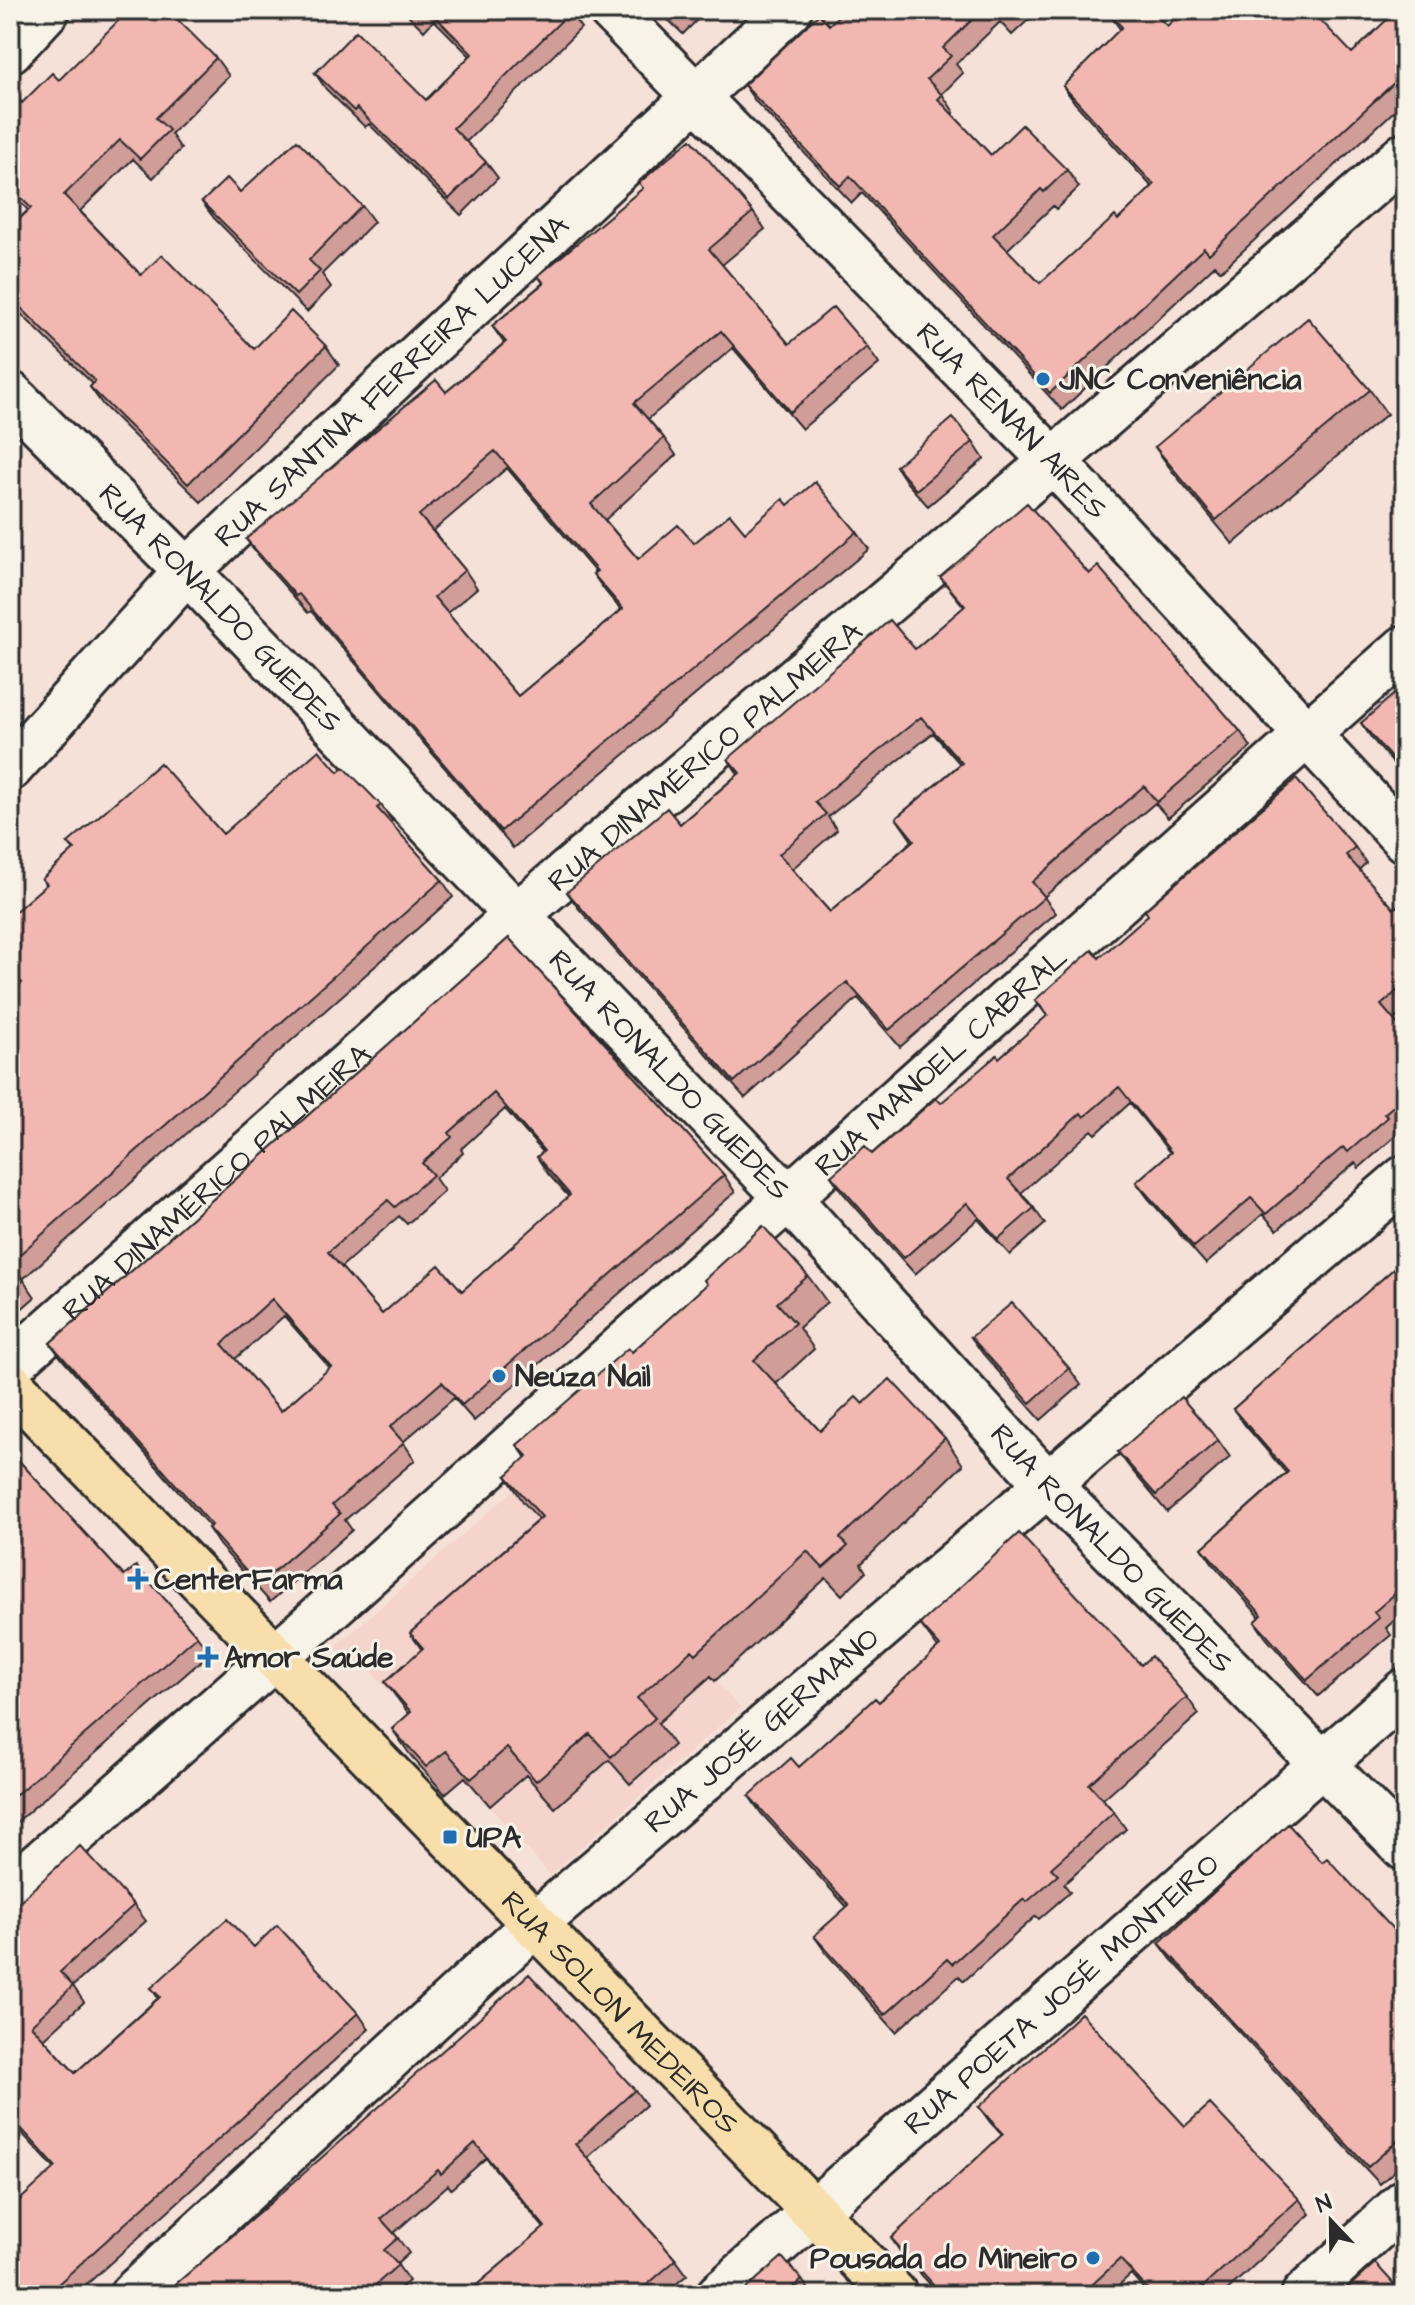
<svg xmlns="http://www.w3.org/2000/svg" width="1415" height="2305" viewBox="0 0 1415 2305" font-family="'Architects Daughter',sans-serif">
	<rect width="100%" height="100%" fill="#f6e1d8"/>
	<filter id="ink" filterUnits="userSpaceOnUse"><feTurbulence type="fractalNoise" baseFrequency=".0125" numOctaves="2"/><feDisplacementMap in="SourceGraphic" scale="16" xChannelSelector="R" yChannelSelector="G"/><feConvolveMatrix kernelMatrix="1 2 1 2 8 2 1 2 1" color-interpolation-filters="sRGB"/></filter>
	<g filter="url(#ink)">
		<path fill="#f5d4cd" d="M 533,1473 L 740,1708 L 550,1875 L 363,1662 L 355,1667 L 336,1646 Z"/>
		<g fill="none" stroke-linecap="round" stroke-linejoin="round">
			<defs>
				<g id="minor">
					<path id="s1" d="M 611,10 L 1053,461 L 1405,840"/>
					<path d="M 10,50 L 47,10"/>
					<path id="s2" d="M 10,394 L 187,571 L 787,1197 L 1048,1485 L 1405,1848"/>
					<path id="s3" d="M 10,768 L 187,571 L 789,10"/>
					<path id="s4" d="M 10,1365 L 517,915 L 1053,461 L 1405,155"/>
					<path id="s5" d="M 10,1890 C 479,1481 938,1059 1405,648"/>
					<path id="s6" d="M 132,2295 L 535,1924 L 1405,1178"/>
					<path id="s7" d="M 719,2295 L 1405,1691"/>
					<path d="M 1304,2295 L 1405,2202"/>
				</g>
				<g id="major">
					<path id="s8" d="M 10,1384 L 895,2295"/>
				</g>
			</defs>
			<use href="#minor" stroke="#2b2b2b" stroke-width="50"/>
			<use href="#major" stroke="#2b2b2b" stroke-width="50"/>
			<use href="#minor" stroke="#f7f3e8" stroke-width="44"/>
			<use href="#major" stroke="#f8deab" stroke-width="44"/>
		</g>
		<path fill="#d19d99" stroke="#2b2b2b" stroke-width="2" fill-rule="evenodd" d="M 403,10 L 568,10 L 581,28 L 466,142 L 486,162 L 498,178 L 461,215 L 369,124 L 365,127 L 326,89 L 315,73 L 426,100 L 470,56 L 434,20 L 424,31 Z
			M 658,10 L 707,10 L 683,34 Z
			M 845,10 L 1039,10 L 1012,35 L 1000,22 L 956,64 L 963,73 L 942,94 L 954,112 L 952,114 L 991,155 L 1067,170 L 1079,187 L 1056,209 L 1053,206 L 1007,250 L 1040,283 L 1118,220 L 1152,187 L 1075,103 L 1063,86 L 1120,29 L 1107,11 L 1167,26 L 1297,16 L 1352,53 L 1405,12 L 1405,101 L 1221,271 L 1215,265 L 1062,410 L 862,193 L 852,203 L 756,102 L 744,85 L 829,25 Z
			M 216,58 L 229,76 L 171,134 L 181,149 L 153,178 L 133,159 L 80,211 L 141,275 L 254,349 L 326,346 L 339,365 L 201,502 L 103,405 L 90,387 L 93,384 L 15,308 L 10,301 L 10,281 L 12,280 L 10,278 L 10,228 L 28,210 L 10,192 L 10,90 L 22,103 L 59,80 Z
			M 240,192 L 362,206 L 374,222 L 322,274 L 331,287 L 307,312 L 214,218 L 202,202 Z
			M 753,212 L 765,229 L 722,265 L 789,344 L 867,347 L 879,364 L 802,429 L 733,348 L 648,419 L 664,438 L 676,455 L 605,520 L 638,559 L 694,543 L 745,532 L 788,505 L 857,532 L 869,549 L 513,848 L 311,611 L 308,613 L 258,556 L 246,539 L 446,392 L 504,343 L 492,326 L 543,283 L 538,276 ZM 507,468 L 595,572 L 593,574 L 605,591 L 621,610 L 518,696 L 447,613 L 477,588 L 465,570 L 433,531 Z
			M 1370,390 L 1387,414 L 1233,544 L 1172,471 L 1155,447 Z
			M 973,442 L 984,459 L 928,506 L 907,483 L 896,466 Z
			M 1089,574 L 1240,731 L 1251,747 L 1168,818 L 1155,803 L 1044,897 L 1056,913 L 900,1047 L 858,998 L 745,1098 L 579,909 L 567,892 L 680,824 L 738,774 L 728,759 L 915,649 L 964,607 L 940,577 ZM 933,733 L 960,764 L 896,818 L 912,841 L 830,912 L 792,869 L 837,830 L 828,817 Z
			M 1405,693 L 1405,777 L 1372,739 L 1361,723 Z
			M 338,772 L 381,805 L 392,821 L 390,823 L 442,880 L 453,897 L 23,1279 L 35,1297 L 10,1319 L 10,993 L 20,984 L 10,972 L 10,916 L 46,885 L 42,879 L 74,850 L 68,843 L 223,834 Z
			M 1355,847 L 1366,863 L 1359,870 L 1394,909 L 1405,899 L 1405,1010 L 1394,1020 L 1405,1033 L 1405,1122 L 1396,1130 L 1399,1133 L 1359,1168 L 1355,1163 L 1277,1230 L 1263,1214 L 1206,1264 L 1148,1198 L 1136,1182 L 1170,1153 L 1130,1103 L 1096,1134 L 1092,1130 L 1021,1193 L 1034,1208 L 1045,1224 L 1010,1255 L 978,1219 L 915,1274 L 842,1192 L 831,1176 L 872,1154 L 941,1103 L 999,1058 L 1047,1016 L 1035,1000 L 1099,958 Z
			M 509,938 L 724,1175 L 735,1192 L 474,1421 L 454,1398 L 403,1442 L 415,1460 L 345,1520 L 352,1530 L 270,1602 L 219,1545 L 208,1528 L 210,1527 L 62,1359 L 50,1343 ZM 505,1109 L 543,1152 L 537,1157 L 548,1174 L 569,1197 L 462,1291 L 382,1314 L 341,1267 L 399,1216 L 407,1224 L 444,1191 L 435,1178 L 463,1153 L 461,1149 ZM 284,1316 L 330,1368 L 281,1411 L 235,1359 Z
			M 1405,1259 L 1405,1611 L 1386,1628 L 1391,1635 L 1318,1696 L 1266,1638 L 1255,1622 L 1260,1617 L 1213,1564 L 1202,1548 L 1286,1473 L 1245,1425 L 1233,1409 Z
			M 808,1276 L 827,1302 L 799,1328 L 814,1349 L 776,1384 L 820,1431 L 863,1404 L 945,1438 L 963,1465 L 861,1564 L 866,1572 L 842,1595 L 826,1578 L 715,1681 L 711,1676 L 658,1723 L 674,1745 L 630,1784 L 609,1760 L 555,1808 L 526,1775 L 490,1806 L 465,1777 L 445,1794 L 411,1756 L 392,1729 L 409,1714 L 385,1682 L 422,1650 L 410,1633 L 539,1519 L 524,1503 L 506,1476 L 526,1458 L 517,1445 L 632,1352 L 707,1285 L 704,1280 Z
			M 971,1337 L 1069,1368 L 1081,1385 L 1041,1420 L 983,1354 Z
			M 1218,1440 L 1230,1457 L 1167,1512 L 1130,1468 L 1118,1452 Z
			M 10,1451 L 124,1576 L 197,1636 L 210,1653 L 10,1828 Z
			M 920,1624 L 1141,1665 L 1187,1697 L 1199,1714 L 1103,1799 L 1114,1812 L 1126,1829 L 1064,1884 L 1070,1892 L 1039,1919 L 1036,1916 L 964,1981 L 959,1976 L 896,2032 L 826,1953 L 814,1936 L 847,1907 L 761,1813 L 749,1796 L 799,1767 L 879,1702 L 938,1648 Z
			M 134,1905 L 146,1921 L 73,1986 L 84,2002 L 44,2039 L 75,2073 L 158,1998 L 151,1988 L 254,1947 L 358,2013 L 369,2029 L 75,2295 L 10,2295 L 55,2169 L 20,2131 L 10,2140 L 10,1910 Z
			M 1405,1942 L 1405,2161 L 1380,2184 L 1171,1959 L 1159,1943 Z
			M 635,2090 L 646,2105 L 587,2158 L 676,2260 L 687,2275 L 663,2295 L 465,2295 L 544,2228 L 486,2158 L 451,2189 L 448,2185 L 394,2233 L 409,2253 L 397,2264 L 409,2281 L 392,2295 L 163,2295 L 259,2213 Z
			M 979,2107 L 1185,2126 L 1299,2199 L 1310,2214 L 1222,2295 L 1149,2295 L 1131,2274 L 1108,2295 L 940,2295 L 901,2253 L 891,2238 L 1002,2135 L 990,2122 Z
			M 802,2280 L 813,2295 L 739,2295 Z"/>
		<path fill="#f3b7b2" stroke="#2b2b2b" stroke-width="2" fill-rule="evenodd" d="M 129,10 L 168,10 L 216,58 L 156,118 L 169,130 L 140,159 L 120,140 L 64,195 L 141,275 L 162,255 L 254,349 L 291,311 L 326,346 L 188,484 L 90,387 L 95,381 L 10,297 L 10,281 L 14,277 L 10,273 L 10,228 L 31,208 L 10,187 L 10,90 L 22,103 L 52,73 L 59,80 Z
			M 429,10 L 568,10 L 570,12 L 453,128 L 486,162 L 449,199 L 357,108 L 354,111 L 315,73 L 356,31 L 426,100 L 472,54 Z
			M 663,10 L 679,10 L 671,18 Z
			M 845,10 L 982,10 L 943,48 L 951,56 L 927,79 L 942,95 L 938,99 L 991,155 L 1022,125 L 1067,170 L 1044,192 L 1041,189 L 993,235 L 1040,283 L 1115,216 L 1118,220 L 1154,185 L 1063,86 L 1122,27 L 1107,11 L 1108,10 L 1152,10 L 1167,26 L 1184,10 L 1292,10 L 1297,16 L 1304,10 L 1311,10 L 1352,53 L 1397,10 L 1403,10 L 1405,12 L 1405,87 L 1402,89 L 1395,82 L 1209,254 L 1204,248 L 1050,393 L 850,176 L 840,186 L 744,85 L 819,14 L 829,25 Z
			M 993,10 L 1009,10 L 1001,18 Z
			M 691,139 L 753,212 L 709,249 L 789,344 L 833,307 L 867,347 L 790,412 L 721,331 L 634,403 L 664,438 L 591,504 L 638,559 L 678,525 L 694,543 L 730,514 L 745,532 L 783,499 L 788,505 L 815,482 L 857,532 L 501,831 L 299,594 L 296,596 L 246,539 L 436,380 L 446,392 L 506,342 L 492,326 L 544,283 L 538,276 L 643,188 L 639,183 ZM 495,451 L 597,571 L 593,574 L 623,609 L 518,696 L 434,597 L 465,570 L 419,515 Z
			M 297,140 L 362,206 L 309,260 L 320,271 L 296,295 L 202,202 L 227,178 L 240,192 Z
			M 1308,318 L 1370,390 L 1216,520 L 1155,447 Z
			M 953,418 L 973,442 L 916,490 L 896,466 Z
			M 1027,503 L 1089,574 L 1098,566 L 1240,731 L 1157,802 L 1144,786 L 1032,882 L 1045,897 L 889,1030 L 847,982 L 734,1082 L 567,892 L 667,808 L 680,824 L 740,773 L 728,759 L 890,620 L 915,649 L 965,606 L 940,577 ZM 921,717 L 962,763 L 896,818 L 914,840 L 830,912 L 779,854 L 826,814 L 815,802 Z
			M 1401,688 L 1405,693 L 1405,774 L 1361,723 Z
			M 319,750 L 338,772 L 344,767 L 381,805 L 377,808 L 442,880 L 10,1263 L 10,993 L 22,983 L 10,969 L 10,916 L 47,884 L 42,879 L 75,849 L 68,843 L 160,763 L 223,834 Z
			M 1296,779 L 1355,847 L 1346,855 L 1394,909 L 1405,899 L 1405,984 L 1381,1005 L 1405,1033 L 1405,1096 L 1384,1114 L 1388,1117 L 1348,1152 L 1343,1147 L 1266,1214 L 1251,1198 L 1194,1247 L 1136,1182 L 1171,1152 L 1119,1087 L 1084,1117 L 1081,1113 L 1008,1179 L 1034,1208 L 998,1239 L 967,1203 L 904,1258 L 831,1176 L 865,1146 L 872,1154 L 936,1098 L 941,1103 L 997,1055 L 999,1058 L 1048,1015 L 1035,1000 L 1092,950 L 1099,958 L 1148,915 L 1145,910 Z
			M 509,938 L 724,1175 L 462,1405 L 442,1382 L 390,1427 L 404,1443 L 332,1505 L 340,1514 L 258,1585 L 208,1528 L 212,1525 L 50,1343 ZM 494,1093 L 544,1151 L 537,1157 L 570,1195 L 462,1291 L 439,1265 L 382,1314 L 328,1252 L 388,1200 L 395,1207 L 433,1175 L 422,1163 L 452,1137 L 449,1133 ZM 272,1299 L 331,1367 L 281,1411 L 222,1344 Z
			M 763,1226 L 808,1276 L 777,1303 L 795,1323 L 754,1360 L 820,1431 L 856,1397 L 863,1404 L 890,1379 L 945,1438 L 840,1538 L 848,1546 L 823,1568 L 807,1551 L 696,1654 L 692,1650 L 637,1698 L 655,1718 L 611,1757 L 590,1734 L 536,1781 L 507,1748 L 471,1779 L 446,1751 L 426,1767 L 392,1729 L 411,1712 L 385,1682 L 423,1648 L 410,1633 L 542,1517 L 506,1476 L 527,1456 L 517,1445 L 628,1348 L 632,1352 L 707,1284 L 704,1280 Z
			M 1405,1259 L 1405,1585 L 1374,1612 L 1379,1618 L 1307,1680 L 1255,1622 L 1262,1615 L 1202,1548 L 1288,1472 L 1233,1409 Z
			M 10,1265 L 24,1280 L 10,1293 Z
			M 1012,1303 L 1069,1368 L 1030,1403 L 971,1337 Z
			M 1181,1397 L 1218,1440 L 1156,1495 L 1118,1452 Z
			M 10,1451 L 124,1576 L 136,1566 L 197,1636 L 10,1800 Z
			M 1019,1533 L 1141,1665 L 1151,1656 L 1187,1697 L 1089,1784 L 1114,1812 L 1051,1868 L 1058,1875 L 1027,1902 L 1024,1899 L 952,1964 L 947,1959 L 885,2015 L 814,1936 L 849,1905 L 749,1796 L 791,1758 L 799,1767 L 875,1698 L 879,1702 L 940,1646 L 920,1624 Z
			M 1405,1724 L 1405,1740 L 1397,1731 Z
			M 1288,1824 L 1322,1862 L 1327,1858 L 1405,1942 L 1405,2134 L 1368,2167 L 1159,1943 Z
			M 80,1846 L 134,1905 L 60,1972 L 73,1986 L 31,2025 L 75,2073 L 160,1997 L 151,1988 L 227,1919 L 254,1947 L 277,1925 L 358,2013 L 46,2295 L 10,2295 L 10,2209 L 56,2167 L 10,2116 L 10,1910 Z
			M 529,1974 L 635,2090 L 575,2144 L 676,2260 L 635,2295 L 465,2295 L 545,2227 L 475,2143 L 441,2174 L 438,2170 L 381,2219 L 398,2238 L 384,2250 L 398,2265 L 364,2295 L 163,2295 L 259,2213 Z
			M 1081,2013 L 1185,2126 L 1210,2104 L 1299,2199 L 1194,2295 L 1153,2295 L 1120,2259 L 1081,2295 L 943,2295 L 891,2238 L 1003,2134 L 979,2107 Z
			M 782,2257 L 802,2280 L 786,2295 L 739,2295 Z
			M 1375,2263 L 1394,2284 L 1405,2273 L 1405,2295 L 1340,2295 Z"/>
	</g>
	<g fill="#1f6fb2" stroke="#f7f3e8" stroke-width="3">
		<circle cx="1043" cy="379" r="8"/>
		<circle cx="499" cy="1376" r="8"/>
		<path d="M134 1567h8v8h8v8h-8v8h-8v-8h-8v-8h8z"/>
		<path d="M204 1645h8v8h8v8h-8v8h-8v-8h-8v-8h8z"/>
		<rect x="442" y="1829" width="16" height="16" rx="4"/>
		<circle cx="1093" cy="2258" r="8"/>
	</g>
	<g text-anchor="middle" stroke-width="6" stroke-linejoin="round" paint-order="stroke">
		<g font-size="30" font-weight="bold" fill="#2b2b2b" stroke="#f7f3e8" text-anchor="start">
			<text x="1059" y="389">JNC Conveniência</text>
			<text x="515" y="1386">Neuza Nail</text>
			<text x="154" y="1589">CenterFarma</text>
			<text x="224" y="1667">Amor Saúde</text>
			<text x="466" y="1847">UPA</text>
			<text x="1077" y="2268" text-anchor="end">Pousada do Mineiro</text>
		</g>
		<g font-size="30" fill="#2b2b2b" stroke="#f7f3e8">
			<text dy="10" stroke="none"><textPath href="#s3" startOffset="544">RUA SANTINA FERREIRA LUCENA</textPath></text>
			<text dy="10" stroke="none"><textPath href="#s1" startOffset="574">RUA RENAN AIRES</textPath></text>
			<text dy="10" stroke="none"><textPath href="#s2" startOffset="300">RUA RONALDO GUEDES</textPath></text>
			<text dy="10" stroke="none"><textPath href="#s4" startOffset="924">RUA DINAMÉRICO PALMEIRA</textPath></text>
			<text dy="10" stroke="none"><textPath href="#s5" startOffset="1246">RUA MANOEL CABRAL</textPath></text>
			<text dy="10" stroke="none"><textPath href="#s2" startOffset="948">RUA RONALDO GUEDES</textPath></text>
			<text dy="10" stroke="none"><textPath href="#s4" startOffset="276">RUA DINAMÉRICO PALMEIRA</textPath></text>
			<text dy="10" stroke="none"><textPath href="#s2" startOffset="1596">RUA RONALDO GUEDES</textPath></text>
			<text dy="10" stroke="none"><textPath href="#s6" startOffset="846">RUA JOSÉ GERMANO</textPath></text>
			<text dy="10" stroke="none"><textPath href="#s7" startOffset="456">RUA POETA JOSÉ MONTEIRO</textPath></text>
			<text dy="10" stroke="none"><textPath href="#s8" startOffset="876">RUA SOLON MEDEIROS</textPath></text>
		</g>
	</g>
	<rect width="1415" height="2305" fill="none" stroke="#f7f3e8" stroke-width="40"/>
	<rect x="20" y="20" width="1375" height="2265" fill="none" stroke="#2b2b2b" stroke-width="3" filter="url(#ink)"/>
	<g transform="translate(1331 2221) rotate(338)" stroke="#f7f3e8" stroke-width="6" paint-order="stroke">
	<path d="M0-6L14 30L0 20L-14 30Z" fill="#2b2b2b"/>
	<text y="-12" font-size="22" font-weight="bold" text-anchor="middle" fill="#2b2b2b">N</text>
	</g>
</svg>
